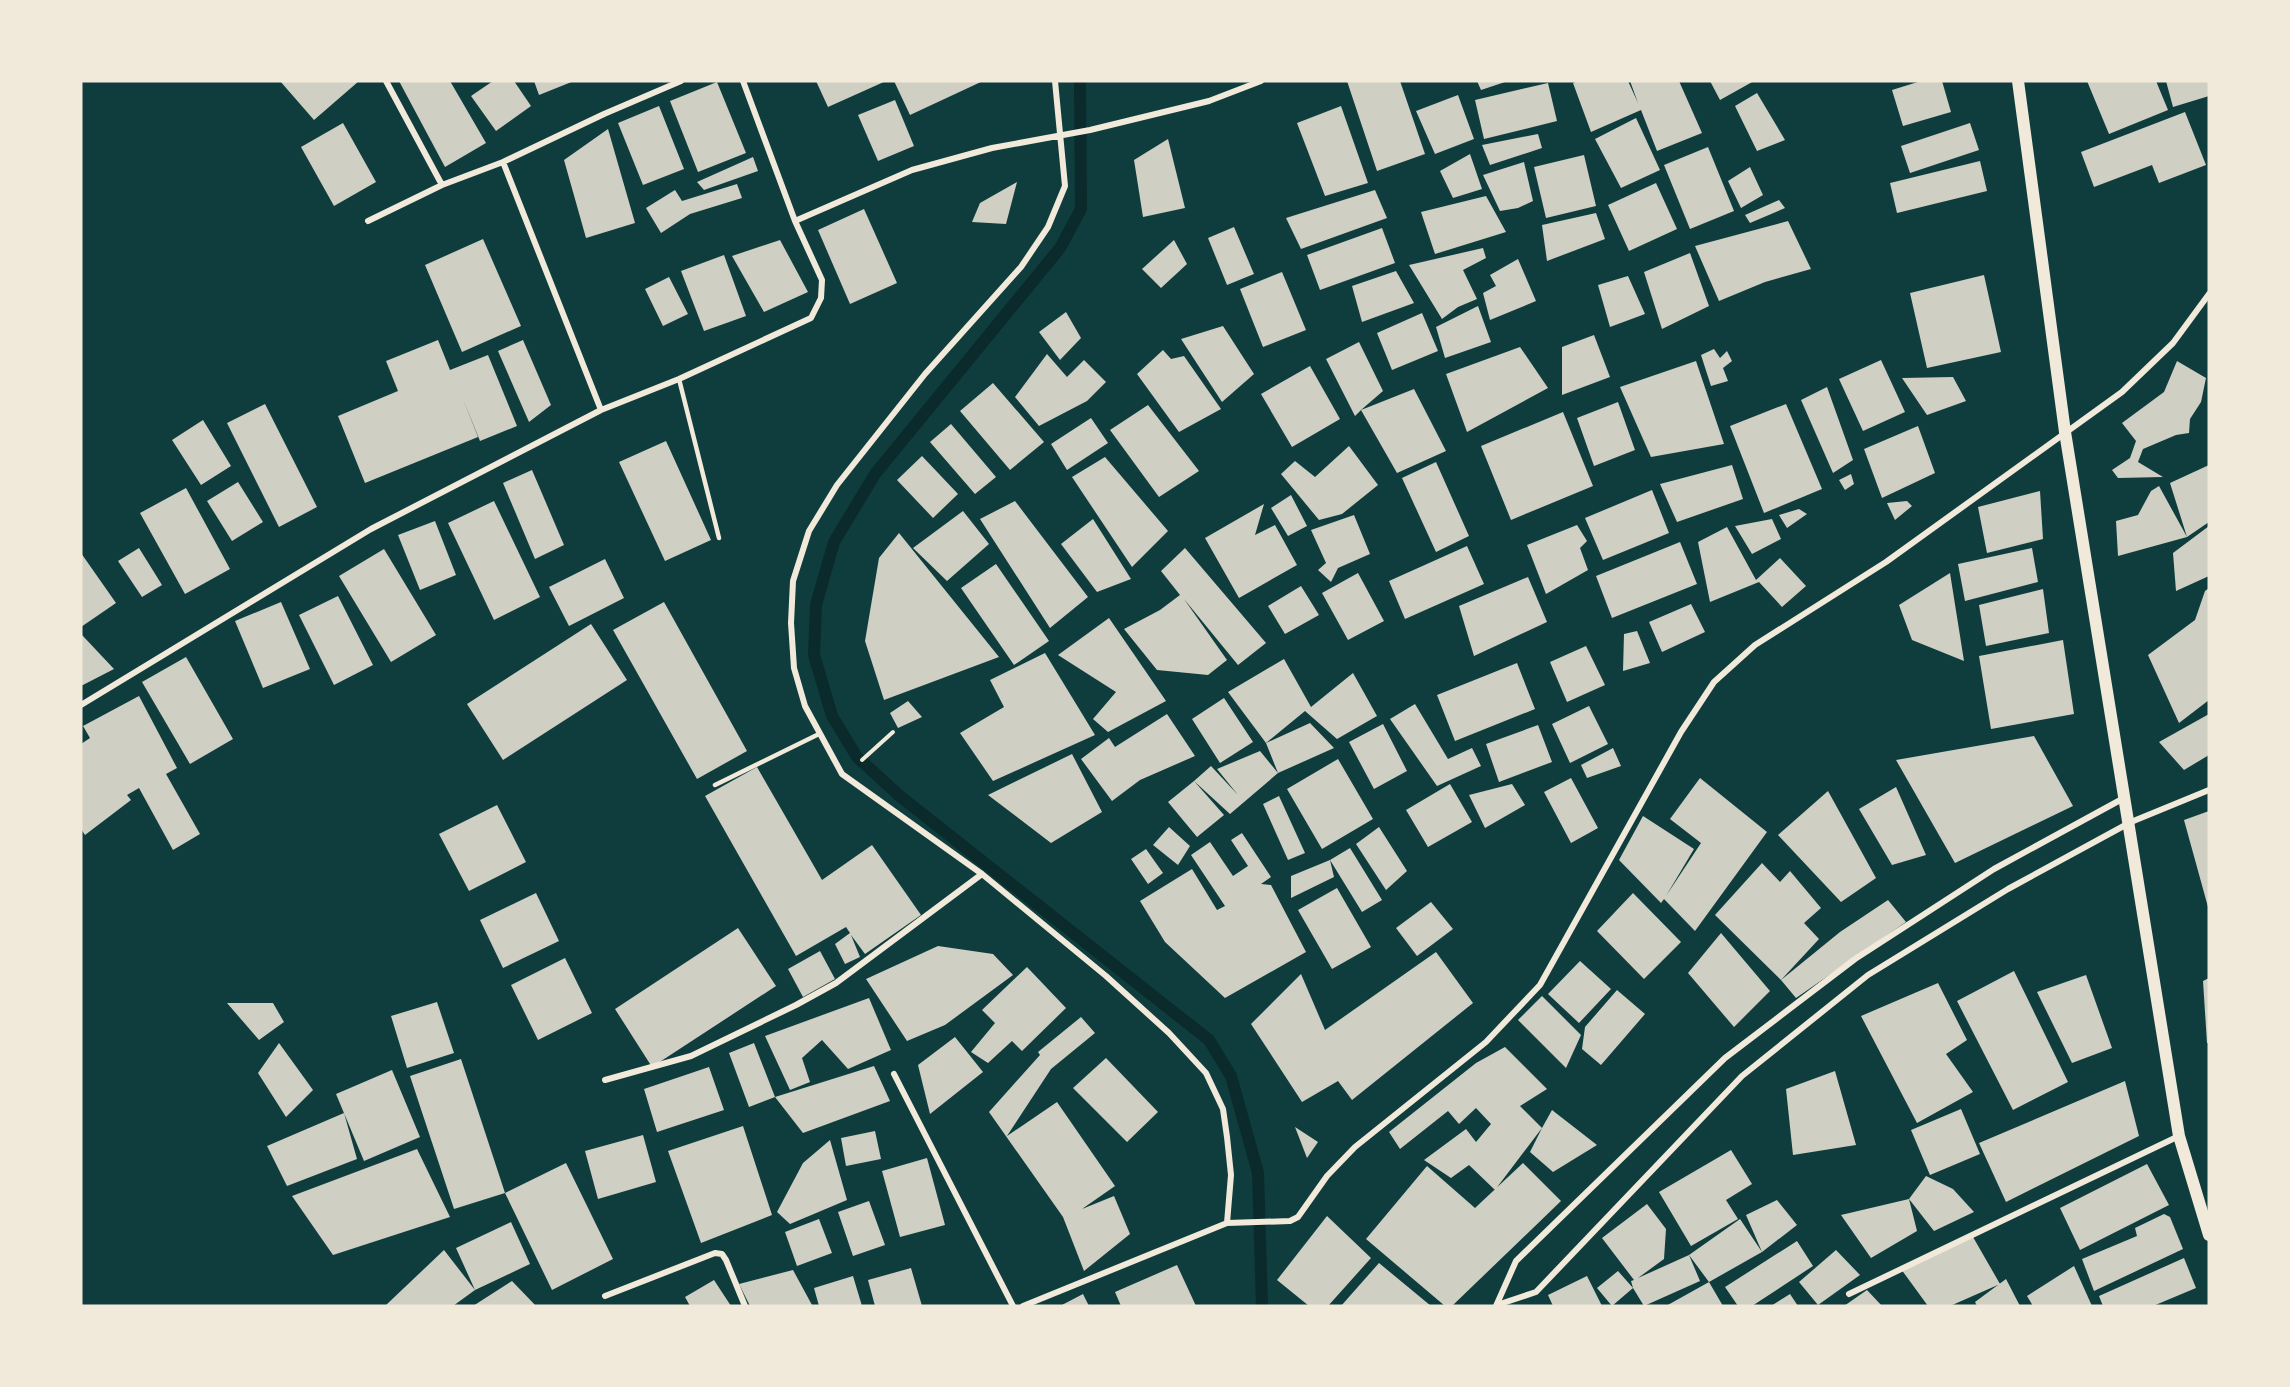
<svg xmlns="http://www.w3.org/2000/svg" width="2290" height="1387" viewBox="0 0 2290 1387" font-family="'Zilla Slab',serif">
	<rect width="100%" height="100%" fill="#0f3d3e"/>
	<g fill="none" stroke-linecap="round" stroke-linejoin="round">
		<path stroke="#0a2a2b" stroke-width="12" d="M 1080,81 L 1081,209 L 1060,248 L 875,474 L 834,542 L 816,605 L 814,655 L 832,716 L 857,757 L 901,797 L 1209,1040 L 1231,1076 L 1258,1173 L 1262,1306"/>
	</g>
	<path fill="#cfcfc3" d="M 280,81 L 359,81 L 314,120 Z
		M 399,81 L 450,81 L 486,143 L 445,167 Z
		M 493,81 L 514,81 L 531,106 L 496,131 L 471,96 Z
		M 534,81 L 574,81 L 539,95 Z
		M 816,81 L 886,81 L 828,107 Z
		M 894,81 L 983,81 L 910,115 Z
		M 1347,81 L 1400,81 L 1425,154 L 1377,171 Z
		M 1477,81 L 1508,81 L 1481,90 Z
		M 1578,81 L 1628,81 L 1638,103 L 1630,81 L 1679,81 L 1702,133 L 1657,151 L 1641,110 L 1591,132 L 1573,83 Z
		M 1710,81 L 1754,81 L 1720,100 Z
		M 1921,81 L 1942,81 L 1951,112 L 1903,126 L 1892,90 Z
		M 2087,81 L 2156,81 L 2168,110 L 2109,134 Z
		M 2166,81 L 2209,81 L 2209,96 L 2173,107 Z
		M 717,82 L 746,153 L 698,172 L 670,101 Z
		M 1548,83 L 1557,121 L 1484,139 L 1475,100 Z
		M 1757,93 L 1785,140 L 1757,151 L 1735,106 Z
		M 1458,95 L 1474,139 L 1435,154 L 1416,111 Z
		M 895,100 L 914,146 L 878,161 L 858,115 Z
		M 659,106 L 684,169 L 643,185 L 618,123 Z
		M 1341,106 L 1368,183 L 1325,196 L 1297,123 Z
		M 2185,112 L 2206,165 L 2159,183 L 2152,165 L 2094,187 L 2081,152 Z
		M 1636,118 L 1660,170 L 1621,188 L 1595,139 Z
		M 343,123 L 376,182 L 334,206 L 301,147 Z
		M 1970,123 L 1979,150 L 1910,173 L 1901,146 Z
		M 608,129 L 635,223 L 586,238 L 564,160 Z
		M 1538,134 L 1542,148 L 1490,165 L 1482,145 Z
		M 1168,139 L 1185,208 L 1143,217 L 1134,160 Z
		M 1708,147 L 1734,211 L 1690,229 L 1664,165 Z
		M 1470,154 L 1482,189 L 1453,198 L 1440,171 Z
		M 1584,155 L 1596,206 L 1546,218 L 1534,167 Z
		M 753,157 L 758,171 L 704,190 L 697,182 Z
		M 1980,161 L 1987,191 L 1897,213 L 1890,183 Z
		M 1524,162 L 1533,201 L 1518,208 L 1500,211 L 1483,175 Z
		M 1750,167 L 1763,195 L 1741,208 L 1728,181 Z
		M 1017,182 L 1006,224 L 972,222 L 980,203 Z
		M 1656,183 L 1677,229 L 1629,251 L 1608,205 Z
		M 737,184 L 742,198 L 690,214 L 661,233 L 646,208 L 675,190 L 682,201 Z
		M 1375,190 L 1387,218 L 1301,249 L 1286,218 Z
		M 1486,196 L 1506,232 L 1435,254 L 1421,212 Z
		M 1779,200 L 1785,208 L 1750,223 L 1745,215 Z
		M 864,209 L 897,283 L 850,304 L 818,230 Z
		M 1596,213 L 1605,239 L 1547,261 L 1542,225 Z
		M 1788,221 L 1811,269 L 1765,282 L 1719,301 L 1695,246 Z
		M 1234,227 L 1254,274 L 1227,285 L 1208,238 Z
		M 1382,228 L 1395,263 L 1320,290 L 1307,255 Z
		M 483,239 L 521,326 L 462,352 L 425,265 Z
		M 780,240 L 808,292 L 764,312 L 732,256 Z
		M 1174,240 L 1187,264 L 1161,288 L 1142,269 Z
		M 1483,248 L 1486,258 L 1463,270 L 1477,299 L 1458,307 L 1442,319 L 1409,265 Z
		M 1690,253 L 1709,306 L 1662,329 L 1644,272 Z
		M 724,255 L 746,316 L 704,331 L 681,271 Z
		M 1518,259 L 1536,301 L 1490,320 L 1483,293 L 1496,286 L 1490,275 Z
		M 1396,271 L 1414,303 L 1362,322 L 1352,286 Z
		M 1282,272 L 1306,330 L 1263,347 L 1240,289 Z
		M 1984,275 L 2001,352 L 1927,368 L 1910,293 Z
		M 1628,276 L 1645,314 L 1610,327 L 1598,285 Z
		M 669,277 L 688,314 L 663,326 L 645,289 Z
		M 1478,306 L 1491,342 L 1445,358 L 1436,327 Z
		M 1066,312 L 1081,338 L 1060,360 L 1039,332 Z
		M 1422,313 L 1438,351 L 1392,370 L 1377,333 Z
		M 1223,326 L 1254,374 L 1222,402 L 1181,339 Z
		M 1594,335 L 1610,377 L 1562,395 L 1562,347 Z
		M 438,340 L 450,370 L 488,355 L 517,426 L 480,441 L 463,399 L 478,437 L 365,483 L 338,416 L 398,391 L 386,361 Z
		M 523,340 L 551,405 L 529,422 L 498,351 Z
		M 1359,342 L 1383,391 L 1361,410 L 1414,389 L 1446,451 L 1397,473 L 1361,410 L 1355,416 L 1326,359 Z
		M 1520,347 L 1548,388 L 1467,432 L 1446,374 Z
		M 1714,349 L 1720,358 L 1727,351 L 1732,361 L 1723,368 L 1728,381 L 1711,386 L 1701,355 Z
		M 1163,350 L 1171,359 L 1184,356 L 1221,409 L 1179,432 L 1137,374 Z
		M 1047,354 L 1067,377 L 1084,360 L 1106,382 L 1087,401 L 1039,426 L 1015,397 Z
		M 1881,360 L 1905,412 L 1863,431 L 1839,379 Z
		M 1696,361 L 1724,444 L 1651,457 L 1620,387 Z
		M 2177,361 L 2206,378 L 2201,402 L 2190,419 L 2189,433 L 2176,435 L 2143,449 L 2138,462 L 2163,477 L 2118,478 L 2112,470 L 2130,458 L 2136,441 L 2122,423 L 2164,392 Z
		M 1310,366 L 1340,419 L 1292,447 L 1261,394 Z
		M 1953,377 L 1966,401 L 1927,415 L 1902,378 Z
		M 993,383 L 1044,442 L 1010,470 L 960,411 Z
		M 1827,387 L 1853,460 L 1833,473 L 1801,400 Z
		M 1618,402 L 1635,450 L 1594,466 L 1577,418 Z
		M 265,404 L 317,507 L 279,527 L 227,423 Z
		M 1786,404 L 1822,489 L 1764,513 L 1730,426 Z
		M 1148,405 L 1199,471 L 1159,497 L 1110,430 Z
		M 1563,412 L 1593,486 L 1511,520 L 1481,446 Z
		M 1091,418 L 1108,443 L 1067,470 L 1051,444 Z
		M 203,420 L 231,466 L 201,485 L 172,440 Z
		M 951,424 L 996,477 L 975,494 L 930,442 Z
		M 1918,426 L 1935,473 L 1882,498 L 1864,449 Z
		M 666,441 L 711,540 L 665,561 L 619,462 Z
		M 1349,446 L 1378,485 L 1342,514 L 1319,520 L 1281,474 L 1295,461 L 1315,477 Z
		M 922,456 L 958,494 L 933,518 L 897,480 Z
		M 1105,457 L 1168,531 L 1132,567 L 1072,477 Z
		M 1436,462 L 1469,536 L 1436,552 L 1402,478 Z
		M 1732,465 L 1743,499 L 1677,522 L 1660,484 Z
		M 2209,465 L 2209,522 L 2187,537 L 2170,483 Z
		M 532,470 L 564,545 L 535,559 L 503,483 Z
		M 1851,474 L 1854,484 L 1845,490 L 1839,480 Z
		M 238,482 L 263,522 L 232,541 L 207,501 Z
		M 2159,486 L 2187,537 L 2118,556 L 2116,521 L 2138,515 L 2151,491 Z
		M 186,488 L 230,569 L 185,594 L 140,513 Z
		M 1652,490 L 1669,533 L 1603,560 L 1585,518 Z
		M 2040,491 L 2043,539 L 1987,553 L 1978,507 Z
		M 1291,495 L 1307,526 L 1288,536 L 1271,508 Z
		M 494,501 L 540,597 L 494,620 L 448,523 Z
		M 1015,501 L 1088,597 L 1050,628 L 980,519 Z
		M 1907,501 L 1912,506 L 1895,520 L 1887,503 Z
		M 1264,504 L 1255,535 L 1275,525 L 1297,565 L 1239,598 L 1205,538 Z
		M 1799,509 L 1807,514 L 1787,528 L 1779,515 Z
		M 963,511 L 989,544 L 947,581 L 913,548 Z
		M 1354,515 L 1370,554 L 1338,568 L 1331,582 L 1318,570 L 1326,563 L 1311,530 Z
		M 1093,519 L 1131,579 L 1097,592 L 1061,544 Z
		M 1772,519 L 1781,539 L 1752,554 L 1735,526 Z
		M 435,521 L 456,575 L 420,590 L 398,535 Z
		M 1577,525 L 1587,541 L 1580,548 L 1588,570 L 1546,594 L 1527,545 Z
		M 2209,526 L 2209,576 L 2176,591 L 2173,553 Z
		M 1727,527 L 1756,580 L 1780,558 L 1806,586 L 1782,607 L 1759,582 L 1710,602 L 1698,542 Z
		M 899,533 L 999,657 L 884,700 L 865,641 L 879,558 Z
		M 1680,542 L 1697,584 L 1612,618 L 1596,576 Z
		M 1467,546 L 1484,584 L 1405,619 L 1389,581 Z
		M 139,548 L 162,585 L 142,597 L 118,561 Z
		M 1185,548 L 1266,643 L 1238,665 L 1184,599 L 1227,660 L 1208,675 L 1157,670 L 1124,629 L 1160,610 L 1180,595 L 1161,571 Z
		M 2032,548 L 2038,582 L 1965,601 L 1958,564 Z
		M 384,549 L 436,635 L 391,662 L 339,576 Z
		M 81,553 L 116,603 L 81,627 Z
		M 605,559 L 624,598 L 569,626 L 549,587 Z
		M 996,564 L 1049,641 L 1014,665 L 961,588 Z
		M 1358,573 L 1384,621 L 1348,640 L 1322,593 Z
		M 1950,573 L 1964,661 L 1912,640 L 1899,605 Z
		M 1528,577 L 1547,622 L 1474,656 L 1459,606 Z
		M 1301,586 L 1319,615 L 1285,634 L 1268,606 Z
		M 2209,588 L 2209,700 L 2179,723 L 2148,655 L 2195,620 L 2205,591 Z
		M 2043,589 L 2049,633 L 1986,646 L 1979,605 Z
		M 338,596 L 373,665 L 334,685 L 299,615 Z
		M 281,602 L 310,669 L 263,688 L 235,621 Z
		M 664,602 L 747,751 L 697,779 L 613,630 Z
		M 1691,604 L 1705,632 L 1662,652 L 1649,622 Z
		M 1109,618 L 1166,701 L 1108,732 L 1093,719 L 1116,692 L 1058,655 Z
		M 591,624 L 627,680 L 503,760 L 467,704 Z
		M 1637,631 L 1650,663 L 1623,671 L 1624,634 Z
		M 82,635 L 114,669 L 81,686 L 81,636 Z
		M 2063,640 L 2074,714 L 1991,729 L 1979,656 Z
		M 1586,646 L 1605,685 L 1567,702 L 1550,662 Z
		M 1045,653 L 1095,735 L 993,781 L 960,733 L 1004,707 L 990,680 Z
		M 186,657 L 233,739 L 190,764 L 142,682 Z
		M 1284,659 L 1311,707 L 1353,673 L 1377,716 L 1337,739 L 1305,711 L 1266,743 L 1228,692 Z
		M 1517,663 L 1535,709 L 1455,741 L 1437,695 Z
		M 139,696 L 177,768 L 166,774 L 200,834 L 173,850 L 139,788 L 127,795 L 131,800 L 85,835 L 81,829 L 81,744 L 90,738 L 83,726 Z
		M 1224,698 L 1253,742 L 1220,763 L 1192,719 Z
		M 908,701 L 922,717 L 898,728 L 890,713 Z
		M 1415,704 L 1448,759 L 1472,748 L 1481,766 L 1437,786 L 1390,719 Z
		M 1589,706 L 1608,744 L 1570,763 L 1552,724 Z
		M 1167,714 L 1195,756 L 1140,780 L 1112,801 L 1081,759 L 1109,738 L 1115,747 Z
		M 2209,714 L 2209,755 L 2184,770 L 2159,742 Z
		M 1310,723 L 1334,748 L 1278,773 L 1230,814 L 1194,781 L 1211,766 L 1238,795 L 1217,769 L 1260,751 L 1278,773 L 1266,743 Z
		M 1383,724 L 1407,771 L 1374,789 L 1349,742 Z
		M 1538,725 L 1552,762 L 1499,782 L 1486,744 Z
		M 2034,736 L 2073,806 L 1955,863 L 1896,760 Z
		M 1613,748 L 1621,766 L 1587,778 L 1581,765 Z
		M 1072,754 L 1102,812 L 1051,843 L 988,795 Z
		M 1338,759 L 1373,819 L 1322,849 L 1287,789 Z
		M 757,767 L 822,880 L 872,845 L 921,915 L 865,954 L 851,935 L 860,957 L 845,964 L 835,944 L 850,933 L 846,927 L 796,956 L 705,796 Z
		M 1571,778 L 1598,828 L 1571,843 L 1544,792 Z
		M 1700,778 L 1767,832 L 1695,931 L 1664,899 L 1661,903 L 1619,860 L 1643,816 L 1694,849 L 1666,896 L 1701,843 L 1670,819 Z
		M 1194,781 L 1224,815 L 1197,837 L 1168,802 Z
		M 1450,784 L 1472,822 L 1428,847 L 1406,810 Z
		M 1512,784 L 1525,805 L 1485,828 L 1469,795 Z
		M 1896,787 L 1926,855 L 1892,865 L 1859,809 Z
		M 1828,791 L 1876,878 L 1841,902 L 1778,835 Z
		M 1279,796 L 1305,853 L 1288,860 L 1263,804 Z
		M 497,805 L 526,862 L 469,891 L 439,834 Z
		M 2209,811 L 2209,907 L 2208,907 L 2184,820 Z
		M 1169,827 L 1190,846 L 1178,865 L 1153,845 Z
		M 1379,827 L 1407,871 L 1386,890 L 1356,844 Z
		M 1242,833 L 1271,877 L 1261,884 L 1271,885 L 1306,952 L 1225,998 L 1165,942 L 1140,901 L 1192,869 L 1217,910 L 1225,906 L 1191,855 L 1210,842 L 1233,876 L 1248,866 L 1231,840 Z
		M 1350,848 L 1382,900 L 1362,912 L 1330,860 L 1334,877 L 1291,898 L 1291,876 L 1330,860 Z
		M 1146,849 L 1163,873 L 1148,884 L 1131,859 Z
		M 1762,863 L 1780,882 L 1790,871 L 1821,908 L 1804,923 L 1819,939 L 1781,980 L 1715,915 Z
		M 1337,888 L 1371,947 L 1332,969 L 1298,910 Z
		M 536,893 L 559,941 L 503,968 L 480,920 Z
		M 1633,893 L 1681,942 L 1644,979 L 1597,931 Z
		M 1888,900 L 1906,922 L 1796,998 L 1781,980 L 1840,932 Z
		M 1431,902 L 1453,929 L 1417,956 L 1396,928 Z
		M 738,928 L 776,986 L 652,1067 L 615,1009 Z
		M 1721,933 L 1770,991 L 1734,1027 L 1688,973 Z
		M 938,946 L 993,954 L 1013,975 L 945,1025 L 907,1041 L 866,979 Z
		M 820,951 L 835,979 L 803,997 L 788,969 Z
		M 1436,952 L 1473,1003 L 1352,1100 L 1338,1081 L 1302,1102 L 1251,1024 L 1301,974 L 1325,1030 Z
		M 565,958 L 592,1013 L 538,1040 L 511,985 Z
		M 1580,961 L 1611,989 L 1579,1023 L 1548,994 Z
		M 1027,967 L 1066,1008 L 1022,1051 L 1012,1041 L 988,1063 L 971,1052 L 995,1023 L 982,1010 Z
		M 2014,971 L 2068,1082 L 2013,1110 L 1957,1001 Z
		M 2086,975 L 2112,1048 L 2072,1063 L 2037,992 Z
		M 2209,978 L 2209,1043 L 2207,1043 L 2203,981 Z
		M 1938,983 L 1967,1040 L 1946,1054 L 1973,1092 L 1917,1123 L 1861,1016 Z
		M 1617,990 L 1645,1014 L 1601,1065 L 1582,1049 L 1585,1027 Z
		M 1542,996 L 1581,1035 L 1566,1068 L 1518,1020 Z
		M 869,998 L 891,1050 L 848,1069 L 822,1040 L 802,1058 L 810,1082 L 790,1090 L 765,1036 Z
		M 437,1002 L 454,1053 L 407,1068 L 391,1016 Z
		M 227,1003 L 273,1003 L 284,1022 L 259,1040 Z
		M 1081,1017 L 1095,1033 L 1051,1069 L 1007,1136 L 1057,1102 L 1115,1186 L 1082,1209 L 1114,1196 L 1130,1234 L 1084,1271 L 1063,1217 L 989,1112 L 1040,1055 L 1038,1052 Z
		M 955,1037 L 983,1072 L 930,1114 L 918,1065 Z
		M 279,1043 L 313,1090 L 286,1117 L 258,1073 Z
		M 754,1043 L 775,1097 L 749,1107 L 729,1053 Z
		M 1505,1047 L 1547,1089 L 1520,1106 L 1542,1128 L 1552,1110 L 1597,1145 L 1553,1172 L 1530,1152 L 1542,1128 L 1495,1190 L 1469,1165 L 1451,1178 L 1424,1160 L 1466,1129 L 1476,1142 L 1491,1124 L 1476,1108 L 1459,1124 L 1448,1111 L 1400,1149 L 1389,1132 L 1476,1063 Z
		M 1106,1058 L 1158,1112 L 1127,1142 L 1073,1088 Z
		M 461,1059 L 505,1193 L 566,1163 L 613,1259 L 552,1290 L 505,1193 L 454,1209 L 410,1076 Z
		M 874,1066 L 890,1101 L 803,1133 L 775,1097 Z
		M 709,1067 L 724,1110 L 657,1132 L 644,1089 Z
		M 392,1070 L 420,1137 L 364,1161 L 336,1094 Z
		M 1835,1071 L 1856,1145 L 1793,1155 L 1786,1089 Z
		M 2125,1081 L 2139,1136 L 2006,1202 L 1979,1143 Z
		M 1961,1109 L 1980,1154 L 1930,1175 L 1911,1130 Z
		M 344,1113 L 357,1159 L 287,1186 L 267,1146 Z
		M 743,1126 L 772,1215 L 701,1243 L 668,1151 Z
		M 1295,1127 L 1318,1142 L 1307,1158 Z
		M 875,1131 L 881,1159 L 846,1166 L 841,1138 Z
		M 643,1135 L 656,1182 L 598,1199 L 585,1151 Z
		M 830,1140 L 847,1200 L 790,1224 L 777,1212 L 803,1163 Z
		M 417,1149 L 450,1217 L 333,1255 L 292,1196 Z
		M 1731,1150 L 1752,1184 L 1726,1200 L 1738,1219 L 1691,1246 L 1659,1192 Z
		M 927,1158 L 945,1225 L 900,1237 L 882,1171 Z
		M 1523,1163 L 1561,1201 L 1452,1306 L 1445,1306 L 1366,1239 L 1427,1166 L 1475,1208 Z
		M 2147,1164 L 2169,1205 L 2080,1250 L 2060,1208 Z
		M 1926,1176 L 1953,1189 L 1974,1212 L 1934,1231 L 1909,1199 L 1917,1231 L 1871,1258 L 1841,1215 L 1909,1199 Z
		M 1777,1200 L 1797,1225 L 1762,1252 L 1746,1215 Z
		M 869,1201 L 885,1245 L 853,1256 L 838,1212 Z
		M 1647,1204 L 1666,1229 L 1664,1259 L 1638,1278 L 1689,1255 L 1700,1281 L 1644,1306 L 1633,1288 L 1612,1306 L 1597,1288 L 1618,1271 L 1633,1288 L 1631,1281 L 1634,1280 L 1602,1238 Z
		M 2164,1214 L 2170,1217 L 2183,1249 L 2094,1291 L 2082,1259 L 2137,1236 L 2135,1228 Z
		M 1327,1216 L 1371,1258 L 1328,1306 L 1309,1306 L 1277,1280 Z
		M 819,1219 L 832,1253 L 797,1266 L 785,1232 Z
		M 1740,1219 L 1762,1252 L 1709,1282 L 1689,1255 Z
		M 511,1222 L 530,1264 L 475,1290 L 456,1248 Z
		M 1973,1237 L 2000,1284 L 1950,1306 L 1928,1306 L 1901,1269 Z
		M 1797,1241 L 1813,1266 L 1752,1306 L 1738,1306 L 1725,1287 Z
		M 444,1250 L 475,1290 L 453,1306 L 385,1306 Z
		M 1836,1250 L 1860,1275 L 1818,1305 L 1799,1282 Z
		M 2184,1258 L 2196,1288 L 2153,1306 L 2103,1306 L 2099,1296 Z
		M 1379,1263 L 1431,1306 L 1341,1306 Z
		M 1177,1265 L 1196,1306 L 1121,1306 L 1115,1292 Z
		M 2074,1266 L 2092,1306 L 2033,1306 L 2027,1296 Z
		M 911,1268 L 922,1306 L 875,1306 L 868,1280 Z
		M 793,1270 L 812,1305 L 750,1306 L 739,1284 Z
		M 853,1276 L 862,1306 L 819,1306 L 814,1288 Z
		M 1587,1276 L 1602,1306 L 1553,1306 L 1548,1295 Z
		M 2006,1279 L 2020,1306 L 1977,1306 L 1975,1302 Z
		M 714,1280 L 731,1306 L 690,1306 L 685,1297 Z
		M 512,1281 L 536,1306 L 473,1306 Z
		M 1709,1282 L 1723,1306 L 1666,1306 Z
		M 1867,1290 L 1882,1306 L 1844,1306 Z
		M 1083,1294 L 1089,1306 L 1060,1306 Z
		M 1790,1294 L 1798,1306 L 1771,1306 Z"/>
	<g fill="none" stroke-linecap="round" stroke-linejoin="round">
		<path stroke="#f1e9da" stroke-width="4" d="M 862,760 L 893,732"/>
		<path stroke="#f1e9da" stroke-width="4.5" d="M 679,379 L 719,538
			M 715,785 L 819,734"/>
		<path stroke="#f1e9da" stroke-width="6" d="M 386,81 L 442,185
			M 743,81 L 795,221
			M 1055,81 L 1065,186 L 1048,227 L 1021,267 L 925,374 L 837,485 L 809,531 L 793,581 L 791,623 L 794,668 L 805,706 L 842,774 L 982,874 L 1106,976 L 1169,1033 L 1206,1073 L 1223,1109 L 1227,1137 L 1231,1175 L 1227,1223
			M 503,162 L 601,410
			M 368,221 L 442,185 L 503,162 L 604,114 L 681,81
			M 81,705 L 371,529 L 601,410 L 679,379 L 811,318 L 821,298 L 822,280 L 795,221 L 912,170 L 992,148 L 1090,130 L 1209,101 L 1261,81
			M 894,1074 L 1013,1306
			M 605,1080 L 691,1056 L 796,1005 L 836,983 L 982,874
			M 1849,1294 L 2179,1136
			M 605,1296 L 715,1253 L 722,1254 L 726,1260 L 745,1306
			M 1497,1305 L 1536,1292 L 1742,1076 L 1868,975 L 2008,889 L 2131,822 L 2209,790
			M 1023,1306 L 1227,1223 L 1290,1221 L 1298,1217 L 1327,1176 L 1355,1147 L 1486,1042 L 1540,985 L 1681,732 L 1714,682 L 1755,645 L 1886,562 L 2122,392 L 2173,343 L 2209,294
			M 1496,1306 L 1516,1261 L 1725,1058 L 1855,959 L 1994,869 L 2124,798"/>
		<path stroke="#f1e9da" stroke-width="12" d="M 2018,81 L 2065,432 L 2179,1136 L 2209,1235"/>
	</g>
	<rect width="2290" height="1387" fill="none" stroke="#f1e9da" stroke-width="165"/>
</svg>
